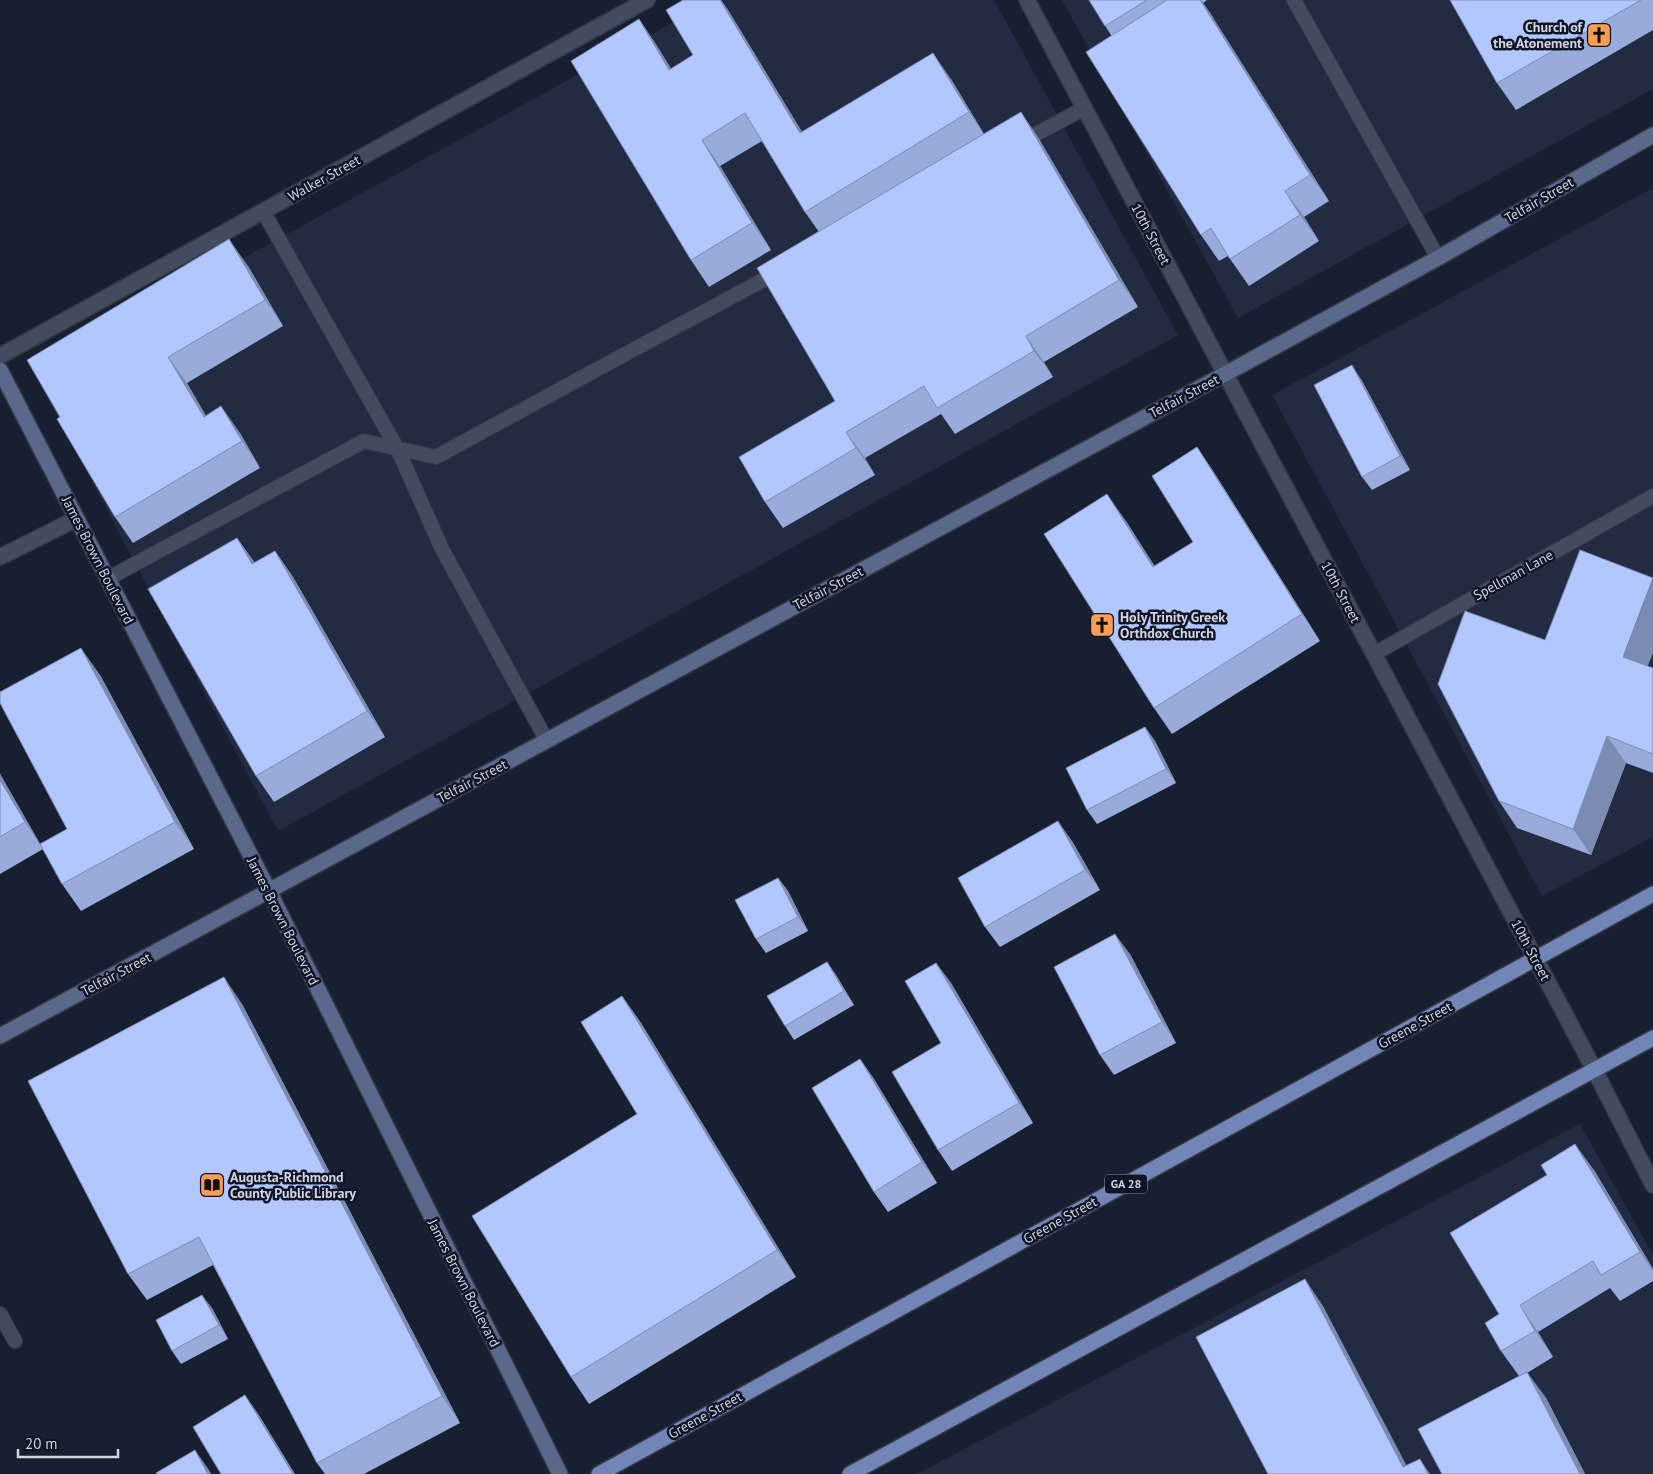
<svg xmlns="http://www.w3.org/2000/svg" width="1653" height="1474" viewBox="0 0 1653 1474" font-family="'PT Sans',sans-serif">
	<rect width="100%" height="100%" fill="#181f30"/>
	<path fill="#222b41" d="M 714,0 L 994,0 L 1178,335 L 278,831 L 34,373 Z
		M 1062,0 L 1653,0 L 1653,89 L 1238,318 Z
		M 1653,188 L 1653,837 L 1542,896 L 1272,395 Z
		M 1580,1124 L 1653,1255 L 1653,1474 L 917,1474 Z"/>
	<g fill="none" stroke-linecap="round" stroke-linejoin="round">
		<defs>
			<path id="lane" d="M 1294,0 L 1438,258
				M 1019,143 L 1085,108
				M 263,211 L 398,450 L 442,549 L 547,741
				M 107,579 L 364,441 L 436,457 L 605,365 L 780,271
				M 1374,654 L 1653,496
				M 0,1314 L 15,1341"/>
			<path id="street" d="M 1027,0 L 1595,1071 L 1653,1185
				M 0,356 L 647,0
				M 0,557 L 76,519"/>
			<path id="secondary" d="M 0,370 L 269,891 L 560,1474
				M 0,1036 L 1225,374 L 1438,258 L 1653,135"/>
			<path id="primary" d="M 599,1474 L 1653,894
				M 850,1474 L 1653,1038"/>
		</defs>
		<use href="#lane" stroke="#353947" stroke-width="16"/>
		<use href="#street" stroke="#353947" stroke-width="18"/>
		<use href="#secondary" stroke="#353947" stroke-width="18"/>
		<use href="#primary" stroke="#353947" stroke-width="18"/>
		<use href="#lane" stroke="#434b5f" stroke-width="14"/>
		<use href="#street" stroke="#434b5f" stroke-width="15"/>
		<use href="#secondary" stroke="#5a688b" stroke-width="15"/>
		<use href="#primary" stroke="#7285b7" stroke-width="15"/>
	</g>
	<path fill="#98abda" d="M 683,0 L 721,0 L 728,10 L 802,132 L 951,79 L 984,134 L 1021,112 L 1039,139 L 1138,307 L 1044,362 L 1053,377 L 955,434 L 941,414 L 865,458 L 875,475 L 783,528 L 765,502 L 835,401 L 819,232 L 805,212 L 762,141 L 720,166 L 771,250 L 709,287 L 691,260 L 639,19 L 657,46 L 671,69 L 693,55 Z
		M 1089,0 L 1207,0 L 1203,3 L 1329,201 L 1304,217 L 1319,241 L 1249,286 L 1228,256 L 1219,261 L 1201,235 L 1111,35 Z
		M 1450,0 L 1653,0 L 1653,30 L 1516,110 L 1497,83 Z
		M 248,266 L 283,326 L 187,383 L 206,416 L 240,433 L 260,468 L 133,543 L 115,517 L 57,419 Z
		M 1361,379 L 1410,470 L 1372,490 L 1362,477 Z
		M 1197,447 L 1215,474 L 1320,641 L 1172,734 L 1154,708 L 1126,521 L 1154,566 L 1193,542 Z
		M 237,538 L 255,563 L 275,551 L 293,577 L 385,737 L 274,802 L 256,776 Z
		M 1545,640 L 1653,668 L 1653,773 L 1626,763 L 1591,855 L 1517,828 L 1499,801 Z
		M 100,675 L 194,849 L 81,911 L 62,884 L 43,849 L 0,874 L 0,774 L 40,844 L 67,829 Z
		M 1145,727 L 1155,741 L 1176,783 L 1097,824 L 1087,810 Z
		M 1072,841 L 1100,890 L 1000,947 L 985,927 Z
		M 778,878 L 788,891 L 808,931 L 766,953 L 756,939 Z
		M 1130,954 L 1176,1043 L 1114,1075 L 1100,1055 Z
		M 827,962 L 836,975 L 854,1005 L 794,1040 L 785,1026 Z
		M 936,963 L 951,983 L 1033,1123 L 952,1171 L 938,1150 L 941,1043 Z
		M 622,996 L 641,1023 L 796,1277 L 589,1404 L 571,1377 L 637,1114 Z
		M 242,1004 L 460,1423 L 364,1474 L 325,1474 L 317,1463 L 213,1265 L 147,1300 L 128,1274 Z
		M 860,1059 L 874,1079 L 937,1183 L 888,1212 L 874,1192 Z
		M 1594,1170 L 1653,1269 L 1653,1281 L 1620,1301 L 1610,1288 L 1538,1332 L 1553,1357 L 1527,1373 L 1546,1398 L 1585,1474 L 1442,1474 L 1519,1376 L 1501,1351 L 1499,1314 Z
		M 212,1308 L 228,1339 L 181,1364 L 172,1351 Z"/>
	<path fill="#7c8bb2" d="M 720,0 L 721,0 L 728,10 L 819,160 L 800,133 Z
		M 1200,0 L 1201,0 L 1209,11 L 1329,201 L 1310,175 Z
		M 639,19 L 657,46 L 688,96 L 669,70 Z
		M 933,53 L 951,79 L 987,139 L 969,112 Z
		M 1021,112 L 1039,139 L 1138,307 L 1119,280 Z
		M 702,140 L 720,166 L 771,250 L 752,223 Z
		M 1285,191 L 1304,217 L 1319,241 L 1300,215 Z
		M 229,239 L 248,266 L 283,326 L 265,300 Z
		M 1026,336 L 1044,362 L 1053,377 L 1034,351 Z
		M 168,357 L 187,383 L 222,444 L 204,417 Z
		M 1352,365 L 1361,379 L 1410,470 L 1400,456 Z
		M 221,406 L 240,433 L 260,468 L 242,441 Z
		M 846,432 L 865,458 L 875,475 L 856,448 Z
		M 1197,447 L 1215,474 L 1320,641 L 1302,614 Z
		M 1107,494 L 1126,521 L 1172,593 L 1153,567 Z
		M 237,538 L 255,564 L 252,564 Z
		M 275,551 L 293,577 L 385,737 L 367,711 Z
		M 1653,579 L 1653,653 L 1641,683 L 1623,657 Z
		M 81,648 L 100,675 L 194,849 L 175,822 Z
		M 1145,727 L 1155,741 L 1176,783 L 1166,769 Z
		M 1607,736 L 1626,763 L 1591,855 L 1573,829 Z
		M 0,774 L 43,849 L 25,822 L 0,780 Z
		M 1058,821 L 1072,841 L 1100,890 L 1085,870 Z
		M 778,878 L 788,891 L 808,931 L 798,917 Z
		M 1115,934 L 1130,954 L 1176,1043 L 1162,1022 Z
		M 827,962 L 836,975 L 854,1005 L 844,991 Z
		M 936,963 L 951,983 L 1033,1123 L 1019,1103 Z
		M 224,977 L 242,1004 L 460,1423 L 442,1396 Z
		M 622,996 L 641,1023 L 796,1277 L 777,1250 Z
		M 860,1059 L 874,1079 L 937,1183 L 922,1162 Z
		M 1575,1144 L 1594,1170 L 1653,1269 L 1653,1271 L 1640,1252 Z
		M 1305,1279 L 1323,1306 L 1411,1474 L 1403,1467 Z
		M 202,1295 L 212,1308 L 228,1339 L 219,1325 Z
		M 1520,1305 L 1538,1332 L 1553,1357 L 1535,1331 Z
		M 1527,1372 L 1546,1398 L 1585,1474 L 1580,1474 Z
		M 245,1395 L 259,1415 L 295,1474 L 293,1474 Z
		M 195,1450 L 209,1470 L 211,1474 L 208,1474 Z
		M 1420,1459 L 1430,1474 L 1428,1474 Z"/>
	<path fill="#b1c7fe" stroke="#7c8bb2" d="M 683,0 L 720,0 L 800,133 L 933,53 L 969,112 L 805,212 L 745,113 L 702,140 L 752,223 L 691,260 L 571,61 L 639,19 L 669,70 L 693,55 L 666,10 Z
		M 1089,0 L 1147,0 L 1105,26 Z
		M 1167,0 L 1200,0 L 1310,175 L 1285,191 L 1300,215 L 1230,259 L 1211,228 L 1201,235 L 1086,52 Z
		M 1450,0 L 1641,0 L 1497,83 Z
		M 1021,112 L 1119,280 L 1026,336 L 1034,351 L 937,408 L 924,386 L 846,432 L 856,448 L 765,502 L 739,457 L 835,401 L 757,268 Z
		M 229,239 L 265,300 L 168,357 L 204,417 L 221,406 L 242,441 L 115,517 L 57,419 L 60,417 L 27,360 Z
		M 1352,365 L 1400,456 L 1362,477 L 1314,385 Z
		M 1197,447 L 1302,614 L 1154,708 L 1044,534 L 1107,494 L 1153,567 L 1193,542 L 1152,476 Z
		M 237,538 L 252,564 L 275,551 L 367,711 L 256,776 L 148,589 Z
		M 1580,550 L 1653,578 L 1623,657 L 1653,668 L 1653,754 L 1607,736 L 1573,829 L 1499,801 L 1438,684 L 1465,611 L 1545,640 Z
		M 81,648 L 175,822 L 62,884 L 40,844 L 67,829 L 0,703 L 0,692 Z
		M 1145,727 L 1166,769 L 1087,810 L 1066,768 Z
		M 0,780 L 25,822 L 0,837 Z
		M 1058,821 L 1085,870 L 985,927 L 958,878 Z
		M 778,878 L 798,917 L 756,939 L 735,900 Z
		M 1115,934 L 1162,1022 L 1100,1055 L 1054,967 Z
		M 827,962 L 844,991 L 785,1026 L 767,996 Z
		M 936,963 L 1019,1103 L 938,1150 L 892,1072 L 941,1043 L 905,981 Z
		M 224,977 L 442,1396 L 317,1463 L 199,1237 L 128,1274 L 28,1081 Z
		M 622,996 L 777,1250 L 571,1377 L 472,1216 L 637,1114 L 581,1022 Z
		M 860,1059 L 922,1162 L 874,1192 L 812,1088 Z
		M 1575,1144 L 1640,1252 L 1601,1275 L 1593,1261 L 1520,1305 L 1535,1331 L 1501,1351 L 1485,1323 L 1499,1314 L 1450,1233 L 1547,1175 L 1541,1165 Z
		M 1305,1279 L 1403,1467 L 1420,1459 L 1428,1474 L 1268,1474 L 1196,1337 Z
		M 202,1295 L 219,1325 L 172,1351 L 156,1320 Z
		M 1527,1372 L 1580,1474 L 1442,1474 L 1418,1429 Z
		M 245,1395 L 293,1474 L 221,1474 L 193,1427 Z
		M 195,1450 L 208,1474 L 157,1474 L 156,1473 Z"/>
	<defs>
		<symbol id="church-square" viewBox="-11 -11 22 22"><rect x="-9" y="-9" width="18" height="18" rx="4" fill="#fb9e52" stroke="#0f1526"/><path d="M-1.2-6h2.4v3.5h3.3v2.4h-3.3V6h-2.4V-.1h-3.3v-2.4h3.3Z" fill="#111"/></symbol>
		<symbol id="library-square" viewBox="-11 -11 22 22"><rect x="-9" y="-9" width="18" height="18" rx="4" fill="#fb9e52" stroke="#0f1526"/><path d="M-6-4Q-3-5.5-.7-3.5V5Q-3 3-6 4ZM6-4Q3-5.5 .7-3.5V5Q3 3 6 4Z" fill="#111"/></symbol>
	</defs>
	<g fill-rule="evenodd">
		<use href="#church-square" x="1585" y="21" width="28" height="28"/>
		<use href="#church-square" x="1088" y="611" width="28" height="28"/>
		<use href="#library-square" x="198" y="1171" width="28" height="28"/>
	</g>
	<g text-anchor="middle" stroke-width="5" stroke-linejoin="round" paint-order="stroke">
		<rect fill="#0f1526" stroke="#979ca9" stroke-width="1" x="1105" y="1174.5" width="42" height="19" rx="4"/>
		<g font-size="12" font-weight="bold" fill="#d1d6e1">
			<text x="1126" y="1188">GA 28</text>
		</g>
		<g font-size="14" font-weight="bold" fill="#d1d6e1" stroke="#0f1526" text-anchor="start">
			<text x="1582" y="32" text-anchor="end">Church of<tspan x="1582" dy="16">the Atonement</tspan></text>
			<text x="1120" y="622">Holy Trinity Greek<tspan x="1120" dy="16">Orthdox Church</tspan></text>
			<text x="230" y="1182">Augusta-Richmond<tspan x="230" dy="16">County Public Library</tspan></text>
		</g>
		<g font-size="14" fill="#d1d6e1" stroke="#0f1526">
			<text transform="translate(324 178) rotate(-29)" y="5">Walker Street</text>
			<text transform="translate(1539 200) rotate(-30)" y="5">Telfair Street</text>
			<text transform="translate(1151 234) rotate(62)" y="5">10th Street</text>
			<text transform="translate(1184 396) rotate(-28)" y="5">Telfair Street</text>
			<text transform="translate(98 560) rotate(63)" y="5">James Brown Boulevard</text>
			<text transform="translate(1513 575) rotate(-29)" y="5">Spellman Lane</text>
			<text transform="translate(828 588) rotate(-28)" y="5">Telfair Street</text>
			<text transform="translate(1341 592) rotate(62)" y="5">10th Street</text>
			<text transform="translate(472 781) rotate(-28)" y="5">Telfair Street</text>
			<text transform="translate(283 921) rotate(63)" y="5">James Brown Boulevard</text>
			<text transform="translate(1531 950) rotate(62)" y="5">10th Street</text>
			<text transform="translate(116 974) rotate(-28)" y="5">Telfair Street</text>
			<text transform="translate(1415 1025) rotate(-29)" y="5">Greene Street</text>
			<text transform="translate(1060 1220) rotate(-29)" y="5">Greene Street</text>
			<text transform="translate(464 1283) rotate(63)" y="5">James Brown Boulevard</text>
			<text transform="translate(705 1415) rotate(-29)" y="5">Greene Street</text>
		</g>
	</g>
	<path d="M18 1449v8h100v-8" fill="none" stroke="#d1d6e1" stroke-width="2.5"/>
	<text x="25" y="1449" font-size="15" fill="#d1d6e1" stroke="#0f1526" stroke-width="4" paint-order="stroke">20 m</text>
</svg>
